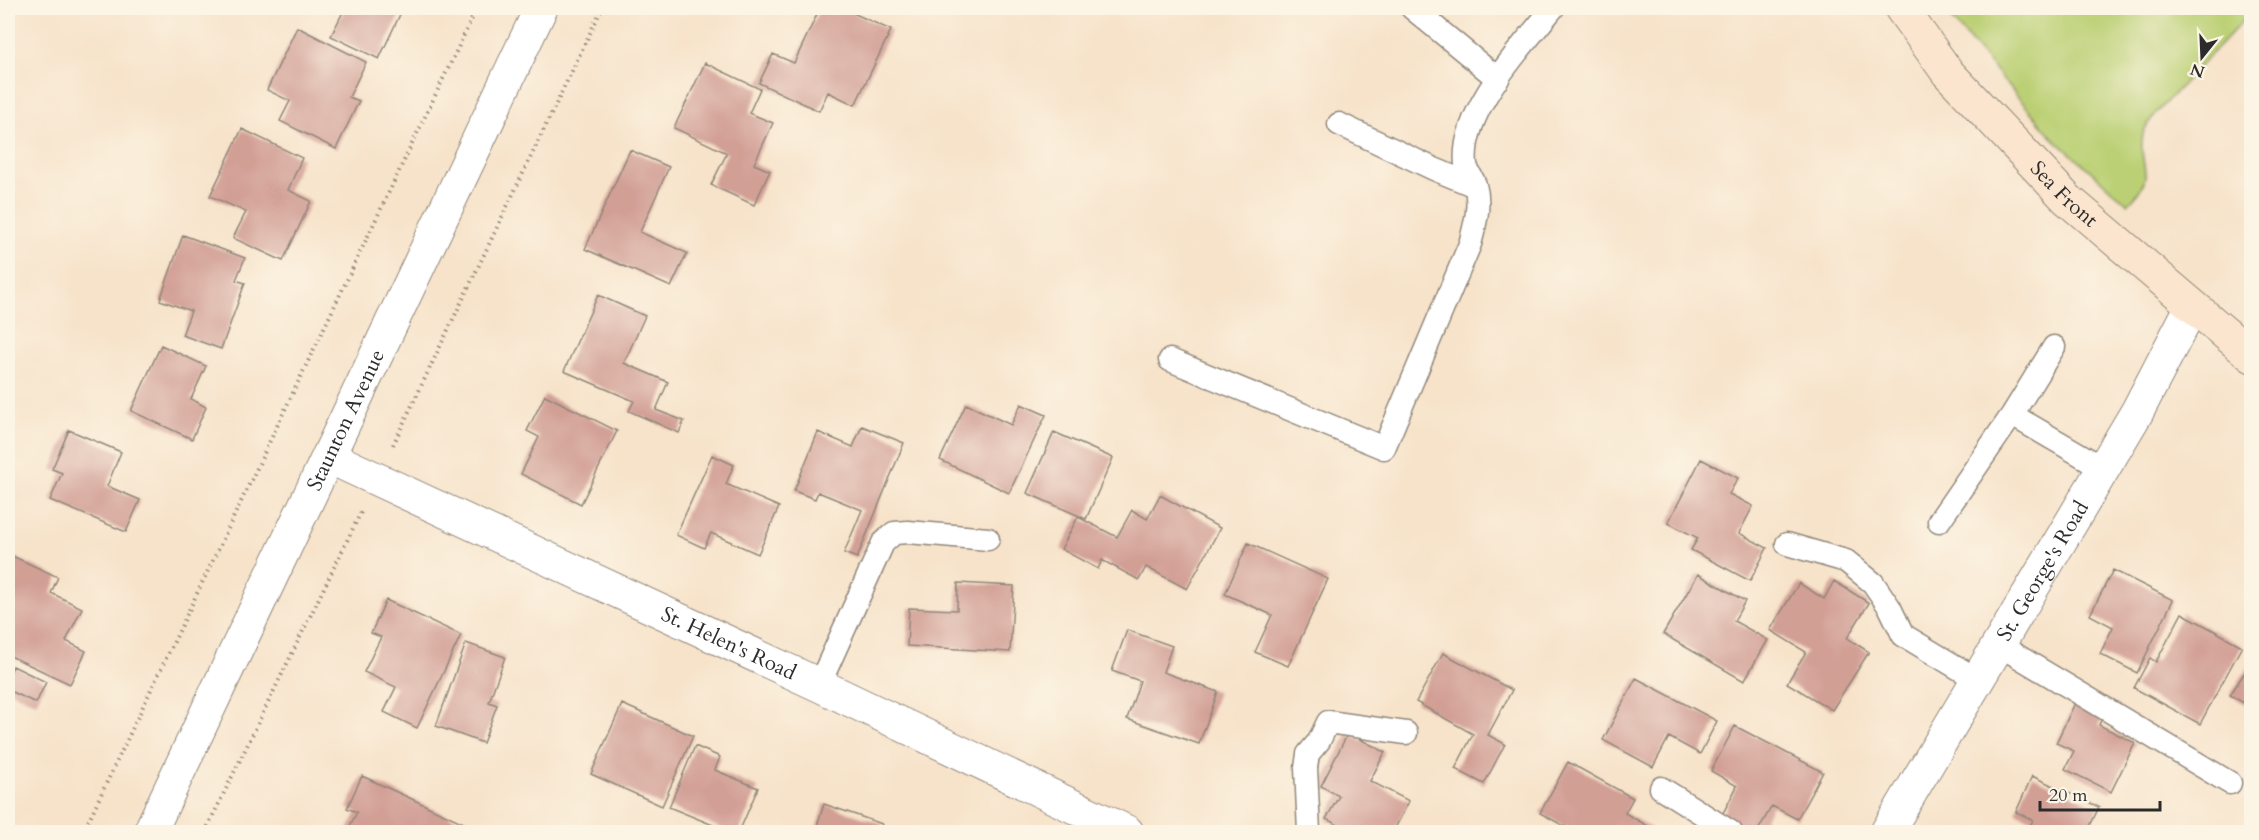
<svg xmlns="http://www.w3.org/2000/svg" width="2259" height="840" viewBox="0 0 2259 840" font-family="Cardo,serif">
	<rect width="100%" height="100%" fill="#fcf5e5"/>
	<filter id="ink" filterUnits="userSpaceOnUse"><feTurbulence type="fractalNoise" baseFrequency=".0167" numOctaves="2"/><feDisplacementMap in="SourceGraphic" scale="12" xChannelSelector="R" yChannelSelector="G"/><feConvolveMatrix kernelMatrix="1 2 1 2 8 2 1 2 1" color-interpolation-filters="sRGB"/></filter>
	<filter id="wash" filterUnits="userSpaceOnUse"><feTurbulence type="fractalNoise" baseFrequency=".008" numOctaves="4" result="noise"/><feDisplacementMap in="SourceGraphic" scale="24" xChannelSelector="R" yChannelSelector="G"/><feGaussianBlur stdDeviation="1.35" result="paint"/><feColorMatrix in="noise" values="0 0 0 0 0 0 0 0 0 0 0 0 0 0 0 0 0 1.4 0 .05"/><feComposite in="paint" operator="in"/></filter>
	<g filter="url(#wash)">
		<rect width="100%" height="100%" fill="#f7e3ca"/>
		<path fill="#bbd074" stroke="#737e50" stroke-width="1.5" d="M 1942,8 L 2251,8 L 2252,11 L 2155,114 C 2151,120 2144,128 2143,134 C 2136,168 2160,172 2128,204 L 2053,138 Z"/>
		<g id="blocks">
			<path fill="#d29f95" d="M 345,8 L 403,8 L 379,59 L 331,36 Z
				M 820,8 L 842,8 L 891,30 L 855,105 L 828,92 L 819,111 L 759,83 L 773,54 L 794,63 Z
				M 297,27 L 366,62 L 349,97 L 359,101 L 336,149 L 280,121 L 290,101 L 267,90 Z
				M 705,63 L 760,89 L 749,113 L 773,123 L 754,164 L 770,171 L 754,205 L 711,185 L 727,153 L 674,128 Z
				M 242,129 L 302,158 L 288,190 L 311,201 L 283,261 L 233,238 L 246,212 L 210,196 Z
				M 630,150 L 669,167 L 640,232 L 687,253 L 671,287 L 585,249 Z
				M 183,235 L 245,258 L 236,280 L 245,283 L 221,349 L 182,335 L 191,311 L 160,300 Z
				M 598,295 L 645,316 L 624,363 L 668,382 L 656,410 L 684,421 L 679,433 L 629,411 L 634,401 L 564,371 Z
				M 161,345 L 206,366 L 191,399 L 206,407 L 192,439 L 131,411 Z
				M 545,395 L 617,431 L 581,504 L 521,474 L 539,437 L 527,431 Z
				M 966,404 L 1011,425 L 1021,404 L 1046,415 L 1009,493 L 940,460 Z
				M 862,426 L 904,443 L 857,558 L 844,553 L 862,510 L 818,492 L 815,499 L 794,491 L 818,432 L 853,447 Z
				M 69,430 L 121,452 L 107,486 L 140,500 L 126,532 L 50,500 L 62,473 L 52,469 Z
				M 1054,432 L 1113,458 L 1086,519 L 1027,493 Z
				M 712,455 L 734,465 L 726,484 L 779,507 L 758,554 L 711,533 L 704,548 L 676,535 Z
				M 1701,459 L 1738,478 L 1729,494 L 1753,506 L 1739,533 L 1767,548 L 1750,581 L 1691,550 L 1698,538 L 1668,523 Z
				M 1160,495 L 1220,528 L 1187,589 L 1146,567 L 1139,580 L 1102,560 L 1098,569 L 1061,549 L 1078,517 L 1117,537 L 1132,510 L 1147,519 Z
				M 1248,543 L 1328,579 L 1288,666 L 1255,652 L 1272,615 L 1225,594 Z
				M 8,554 L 58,577 L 51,593 L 82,608 L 66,641 L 86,651 L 70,684 L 8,655 Z
				M 2113,570 L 2173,600 L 2137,673 L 2100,654 L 2113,627 L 2090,615 Z
				M 1698,574 L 1745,601 L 1734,621 L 1768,640 L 1744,681 L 1663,634 Z
				M 1834,581 L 1869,603 L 1847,638 L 1869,652 L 1832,710 L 1787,683 L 1806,652 L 1770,630 L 1799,583 L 1824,599 Z
				M 958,583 L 1014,586 L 1010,652 L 907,646 L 909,608 L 957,610 Z
				M 386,600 L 461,635 L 417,728 L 384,712 L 396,687 L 364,672 L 381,637 L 371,633 Z
				M 2182,613 L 2242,646 L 2200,724 L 2134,688 L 2150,658 L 2156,662 Z
				M 1127,630 L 1172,646 L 1163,672 L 1218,692 L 1199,744 L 1127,719 L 1140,681 L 1112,671 Z
				M 466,643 L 505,657 L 489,702 L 497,705 L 483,743 L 436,726 Z
				M 1443,653 L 1512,690 L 1488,735 L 1505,744 L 1484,784 L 1455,769 L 1473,734 L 1416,702 Z
				M 2252,661 L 2252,708 L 2230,695 Z
				M 13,666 L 46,682 L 36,703 L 8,690 L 8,677 Z
				M 1636,678 L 1717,721 L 1700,754 L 1669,737 L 1653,767 L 1603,740 Z
				M 2075,703 L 2103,716 L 2099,725 L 2135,743 L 2111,792 L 2065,769 L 2074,751 L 2056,743 Z
				M 622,704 L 693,736 L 662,806 L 591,774 Z
				M 1735,726 L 1823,772 L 1797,819 L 1772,806 L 1757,832 L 1745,832 L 1720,819 L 1737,786 L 1711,771 Z
				M 1348,733 L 1385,752 L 1370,781 L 1409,801 L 1393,832 L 1352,832 L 1326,819 L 1339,796 L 1321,786 Z
				M 695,746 L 720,757 L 715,770 L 758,788 L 739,832 L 730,832 L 669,807 Z
				M 1568,762 L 1633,798 L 1625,813 L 1653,829 L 1651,832 L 1575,832 L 1540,813 Z
				M 362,776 L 479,830 L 478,832 L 347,832 L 357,812 L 347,808 Z
				M 2032,776 L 2099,807 L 2087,832 L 2027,832 L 2033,820 L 2016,812 Z
				M 824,804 L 882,824 L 879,832 L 815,832 Z"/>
		</g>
	</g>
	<g filter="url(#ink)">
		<use href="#blocks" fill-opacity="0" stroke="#91877a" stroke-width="1.5"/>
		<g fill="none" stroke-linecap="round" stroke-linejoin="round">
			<defs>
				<path id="lane" d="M 1412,8 L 1498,79
					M 1339,124 L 1434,169 L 1475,186
					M 2054,347 L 2012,415 L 2103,468
					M 1170,360 L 1384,448 L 1470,244 C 1475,225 1481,205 1475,185 C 1473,178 1467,172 1466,164 C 1460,111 1522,47 1553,8
					M 1939,521 L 2012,415
					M 1787,544 L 1846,561 L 1873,583 L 1890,608 L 1903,635 L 1978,680
					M 1999,645 L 2230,783
					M 819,685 L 883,543 L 894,533 L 908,532 L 988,539
					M 1661,788 L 1731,832
					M 1309,832 L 1306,768 L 1308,754 L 1319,741 L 1328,722 L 1406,733"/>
				<g id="street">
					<path id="s1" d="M 329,457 L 819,685 L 1127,832"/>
					<path id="s2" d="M 150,832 L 541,8"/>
					<path id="s3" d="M 1887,832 L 2137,412 L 2192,306"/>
				</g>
				<g id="secondary">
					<path id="s4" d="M 1901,8 L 1948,73 L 2067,199 L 2252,356"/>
				</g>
			</defs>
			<use href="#lane" stroke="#91877a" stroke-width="25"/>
			<use href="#street" stroke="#91877a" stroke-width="35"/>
			<use href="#secondary" stroke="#91877a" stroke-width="35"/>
			<path stroke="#91877a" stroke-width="4" stroke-dasharray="1.5 4.5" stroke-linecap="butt" d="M 393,445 L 602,8
				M 83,832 L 477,8
				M 205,832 L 361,512"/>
			<use href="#lane" stroke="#fff" stroke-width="22"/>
			<use href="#street" stroke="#fff" stroke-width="33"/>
			<use href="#secondary" stroke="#fbe5cf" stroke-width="33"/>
		</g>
	</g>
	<g text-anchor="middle" stroke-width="4.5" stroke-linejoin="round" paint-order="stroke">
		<g font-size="21" fill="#2b2b2b" stroke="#fcf5e5">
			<text dy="7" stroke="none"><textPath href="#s4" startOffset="248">Sea Front</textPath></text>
			<text dy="7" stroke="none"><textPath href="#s2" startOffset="456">Staunton Avenue</textPath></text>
			<text dy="7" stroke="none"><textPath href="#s3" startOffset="304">St. George's Road</textPath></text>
			<text dy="7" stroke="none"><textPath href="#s1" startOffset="441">St. Helen's Road</textPath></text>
		</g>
	</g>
	<rect width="2259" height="840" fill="none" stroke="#fcf5e5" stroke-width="30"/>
	<g transform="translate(2202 57) rotate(198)" stroke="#fcf5e5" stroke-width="4.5" paint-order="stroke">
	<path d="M0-4.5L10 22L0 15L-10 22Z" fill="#2b2b2b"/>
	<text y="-9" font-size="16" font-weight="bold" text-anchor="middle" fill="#2b2b2b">N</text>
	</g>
	<path d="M2040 801v9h120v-9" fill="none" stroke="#2b2b2b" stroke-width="3"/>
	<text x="2049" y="801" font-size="18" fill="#2b2b2b" stroke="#fcf5e5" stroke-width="4.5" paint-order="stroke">20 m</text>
</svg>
